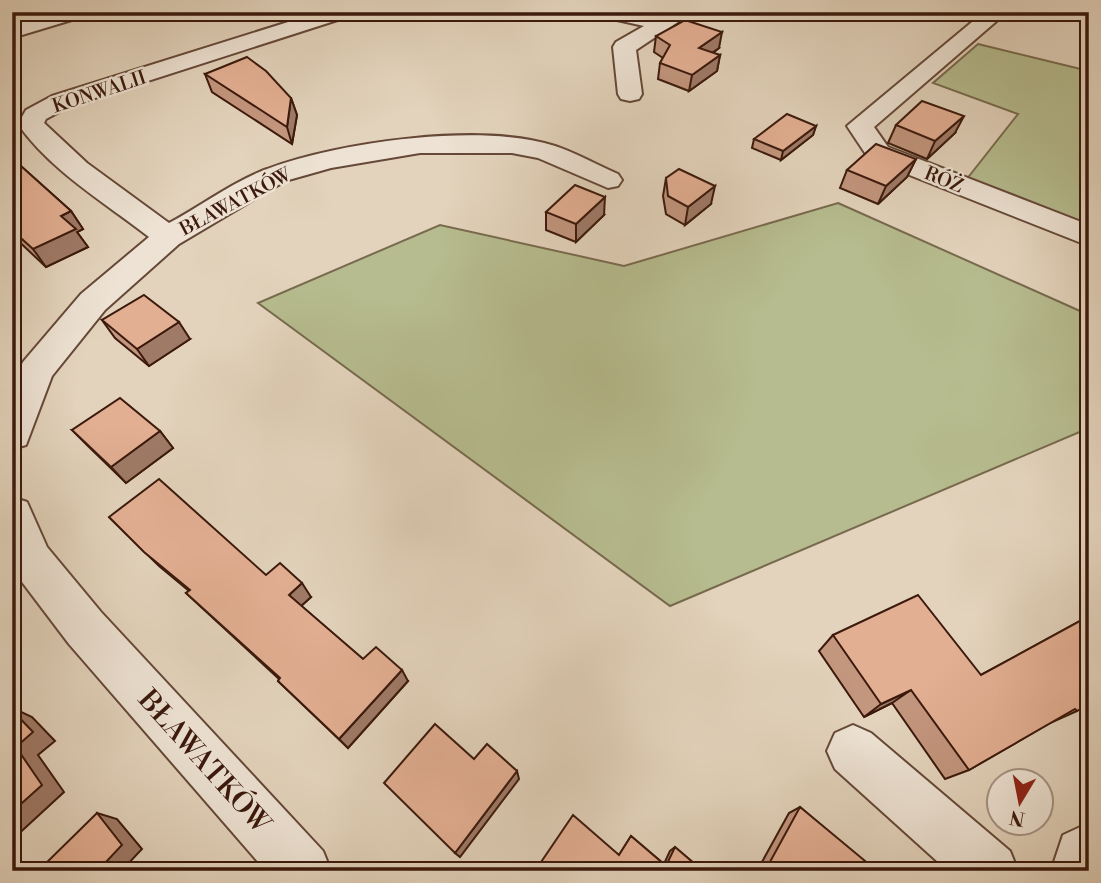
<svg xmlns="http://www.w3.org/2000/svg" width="1101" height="883" viewBox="0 0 1101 883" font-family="'Libre Bodoni',serif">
	<rect width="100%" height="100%" fill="#e3d3bc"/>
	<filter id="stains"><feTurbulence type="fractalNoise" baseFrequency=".00286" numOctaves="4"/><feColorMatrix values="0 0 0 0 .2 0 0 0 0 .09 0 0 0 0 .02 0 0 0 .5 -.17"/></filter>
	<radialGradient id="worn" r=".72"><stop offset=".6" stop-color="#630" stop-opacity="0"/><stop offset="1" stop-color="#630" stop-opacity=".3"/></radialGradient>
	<path fill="#b6bc8f" stroke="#786a4e" stroke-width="2" d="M 978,44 L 1089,71 L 1089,227 L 966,180 L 1018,114 L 933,83 Z
		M 838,203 L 1089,315 L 1089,428 L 670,606 L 258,303 L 440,225 L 624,266 Z"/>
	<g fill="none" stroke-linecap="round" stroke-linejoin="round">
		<defs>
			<path id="minor" d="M 54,12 L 88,12 L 85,16 L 12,38 L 12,24 Z
				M 320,12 L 353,12 L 350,16 L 70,106 L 46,119 L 44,123 L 87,163 L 169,223 C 199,207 236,180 267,169 C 338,142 482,122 555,146 C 576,153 597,165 618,174 L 622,180 L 618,186 L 608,188 L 538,158 L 512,153 L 420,153 L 331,168 L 285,181 L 179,244 L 105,310 L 52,376 L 26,445 L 12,449 L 12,386 L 23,362 L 81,294 L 149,237 C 104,202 51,171 18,124 L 26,110 L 52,96 Z
				M 596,12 L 664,14 L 693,12 L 636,50 L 642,94 L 639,99 L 630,101 L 621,99 L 618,94 L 613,47 L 616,42 L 644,26 L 599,16 Z
				M 984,12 L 1007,12 L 874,127 L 888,147 L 1089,225 L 1089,246 L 869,159 L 847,126 Z
				M 12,497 L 27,502 L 47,547 L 101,612 L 323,851 L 331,871 L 266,871 L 69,644 L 16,574 L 12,566 Z
				M 853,725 L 871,733 L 1010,851 L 1018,871 L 948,871 L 835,769 L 827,751 L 835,733 Z
				M 1089,823 L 1089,871 L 1051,871 L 1063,835 Z"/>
		</defs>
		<use href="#minor" stroke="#654838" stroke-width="4"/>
		<use href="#minor" fill="#ede2d3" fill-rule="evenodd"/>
	</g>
	<path fill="#c3967e" stroke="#3b190c" stroke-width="2" d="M 656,36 L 719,48 L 713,53 L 720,55 L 717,71 L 689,91 L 658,79 L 660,63 L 663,58 L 654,52 Z
		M 205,74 L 291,98 L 297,115 L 292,144 L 212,92 Z
		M 896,125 L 955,133 L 927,159 L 888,143 Z
		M 816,126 L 813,135 L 781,160 L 752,148 L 754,139 Z
		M 12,158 L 71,211 L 83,229 L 77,232 L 88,247 L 46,267 L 12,235 Z
		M 916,159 L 907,177 L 878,204 L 840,188 L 847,170 Z
		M 666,178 L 711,204 L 685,225 L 666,214 L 663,196 Z
		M 546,212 L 604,215 L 576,242 L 546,230 Z
		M 102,320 L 190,339 L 149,366 L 115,338 Z
		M 72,430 L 160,431 L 173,448 L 126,483 L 88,446 Z
		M 109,517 L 266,575 L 311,597 L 301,606 L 363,659 L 408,681 L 348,748 L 278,681 L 279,679 L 200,606 L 186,593 L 189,591 L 159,566 Z
		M 1089,616 L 1077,711 L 1050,723 L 969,770 L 945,779 L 892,703 L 864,717 L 819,651 L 833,635 L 981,675 Z
		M 800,807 L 875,871 L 757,871 L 789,813 Z
		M 631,836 L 664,864 L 670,851 L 675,847 L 703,871 L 535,871 L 619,855 Z"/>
	<path fill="#9f7a67" stroke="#3b190c" stroke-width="2" d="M 722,32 L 719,48 L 696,64 L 699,48 Z
		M 720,55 L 717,71 L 689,91 L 692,75 Z
		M 291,98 L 297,115 L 292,144 L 287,127 Z
		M 964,116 L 955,133 L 927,159 L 935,141 Z
		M 816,126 L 813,135 L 781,160 L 783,151 Z
		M 916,159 L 907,177 L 878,204 L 886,186 Z
		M 715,186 L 711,204 L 685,225 L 688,207 Z
		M 605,197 L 604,215 L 576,242 L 576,224 Z
		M 71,211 L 83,229 L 77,232 L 88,247 L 46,267 L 33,249 L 61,216 Z
		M 179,322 L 190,339 L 149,366 L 137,349 Z
		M 160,431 L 173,448 L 126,483 L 111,467 Z
		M 302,583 L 311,597 L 299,608 L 289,595 Z
		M 402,670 L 408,681 L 348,748 L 339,739 Z
		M 911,690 L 892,703 L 864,717 L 881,704 Z
		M 12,705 L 19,711 L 32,717 L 55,741 L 38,755 L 64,792 L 12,840 L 12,812 L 16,747 Z
		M 517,771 L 519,779 L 460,857 L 455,853 Z
		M 97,813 L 117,819 L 142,849 L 124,868 L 126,871 L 109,871 L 104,864 Z"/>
	<path fill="#e3af93" stroke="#3b190c" stroke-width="2" d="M 685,20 L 722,32 L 699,48 L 720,55 L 692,75 L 660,63 L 670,45 L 656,36 Z
		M 247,57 L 266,71 L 291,98 L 287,127 L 205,74 Z
		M 922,101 L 964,116 L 935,141 L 896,125 Z
		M 787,114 L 816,126 L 783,151 L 754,139 Z
		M 876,144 L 916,159 L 886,186 L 847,170 Z
		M 12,158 L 71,211 L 61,216 L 76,229 L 33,249 L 12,230 Z
		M 679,169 L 715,186 L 688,207 L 668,196 L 666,178 Z
		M 575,185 L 605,197 L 576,224 L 546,212 Z
		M 144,295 L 179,322 L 137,349 L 102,320 Z
		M 120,398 L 160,431 L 111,467 L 72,430 Z
		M 159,479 L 266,575 L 280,563 L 302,583 L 289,595 L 363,659 L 376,647 L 402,670 L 339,739 L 278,681 L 280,678 L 186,593 L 190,590 L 144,552 L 109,517 Z
		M 918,595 L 981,675 L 1089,616 L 1089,704 L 1077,711 L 1075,709 L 969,770 L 911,690 L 881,704 L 833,635 Z
		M 12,710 L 33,732 L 16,747 L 42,785 L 12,812 Z
		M 435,724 L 474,759 L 487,744 L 517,771 L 455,853 L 384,783 Z
		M 800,807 L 876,870 L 875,871 L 765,871 Z
		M 97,813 L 122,845 L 104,864 L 109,871 L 38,871 Z
		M 573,815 L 619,855 L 631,836 L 666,866 L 675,847 L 703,871 L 535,871 Z"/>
	<g text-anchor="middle" stroke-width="5" stroke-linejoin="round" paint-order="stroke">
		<g font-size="19" fill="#3b190c" stroke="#ede2d3">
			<text transform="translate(99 91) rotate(-18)" y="7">KONWALII</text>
			<text transform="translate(944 179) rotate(22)" y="7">RÓŻ</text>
			<text transform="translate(235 201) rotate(-28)" y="7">BŁAWATKÓW</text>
		</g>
		<g font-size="28" fill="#3b190c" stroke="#ede2d3">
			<text transform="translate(205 761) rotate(48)" y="10">BŁAWATKÓW</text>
		</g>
	</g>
	<rect width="1101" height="883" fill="none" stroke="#e3d3bc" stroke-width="42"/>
	<rect x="14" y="14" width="1073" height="855" fill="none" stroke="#3b190c" stroke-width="3.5"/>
	<rect x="21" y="21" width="1059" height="841" fill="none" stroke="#3b190c" stroke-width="2"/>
	<g transform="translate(1020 802) rotate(190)"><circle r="33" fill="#ede2d3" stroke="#a69283" stroke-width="2"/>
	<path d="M0-5L12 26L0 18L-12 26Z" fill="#8f2418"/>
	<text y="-10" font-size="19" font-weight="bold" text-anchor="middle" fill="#3b190c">N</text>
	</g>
	<rect width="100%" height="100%" filter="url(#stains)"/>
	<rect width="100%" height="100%" fill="url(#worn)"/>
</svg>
